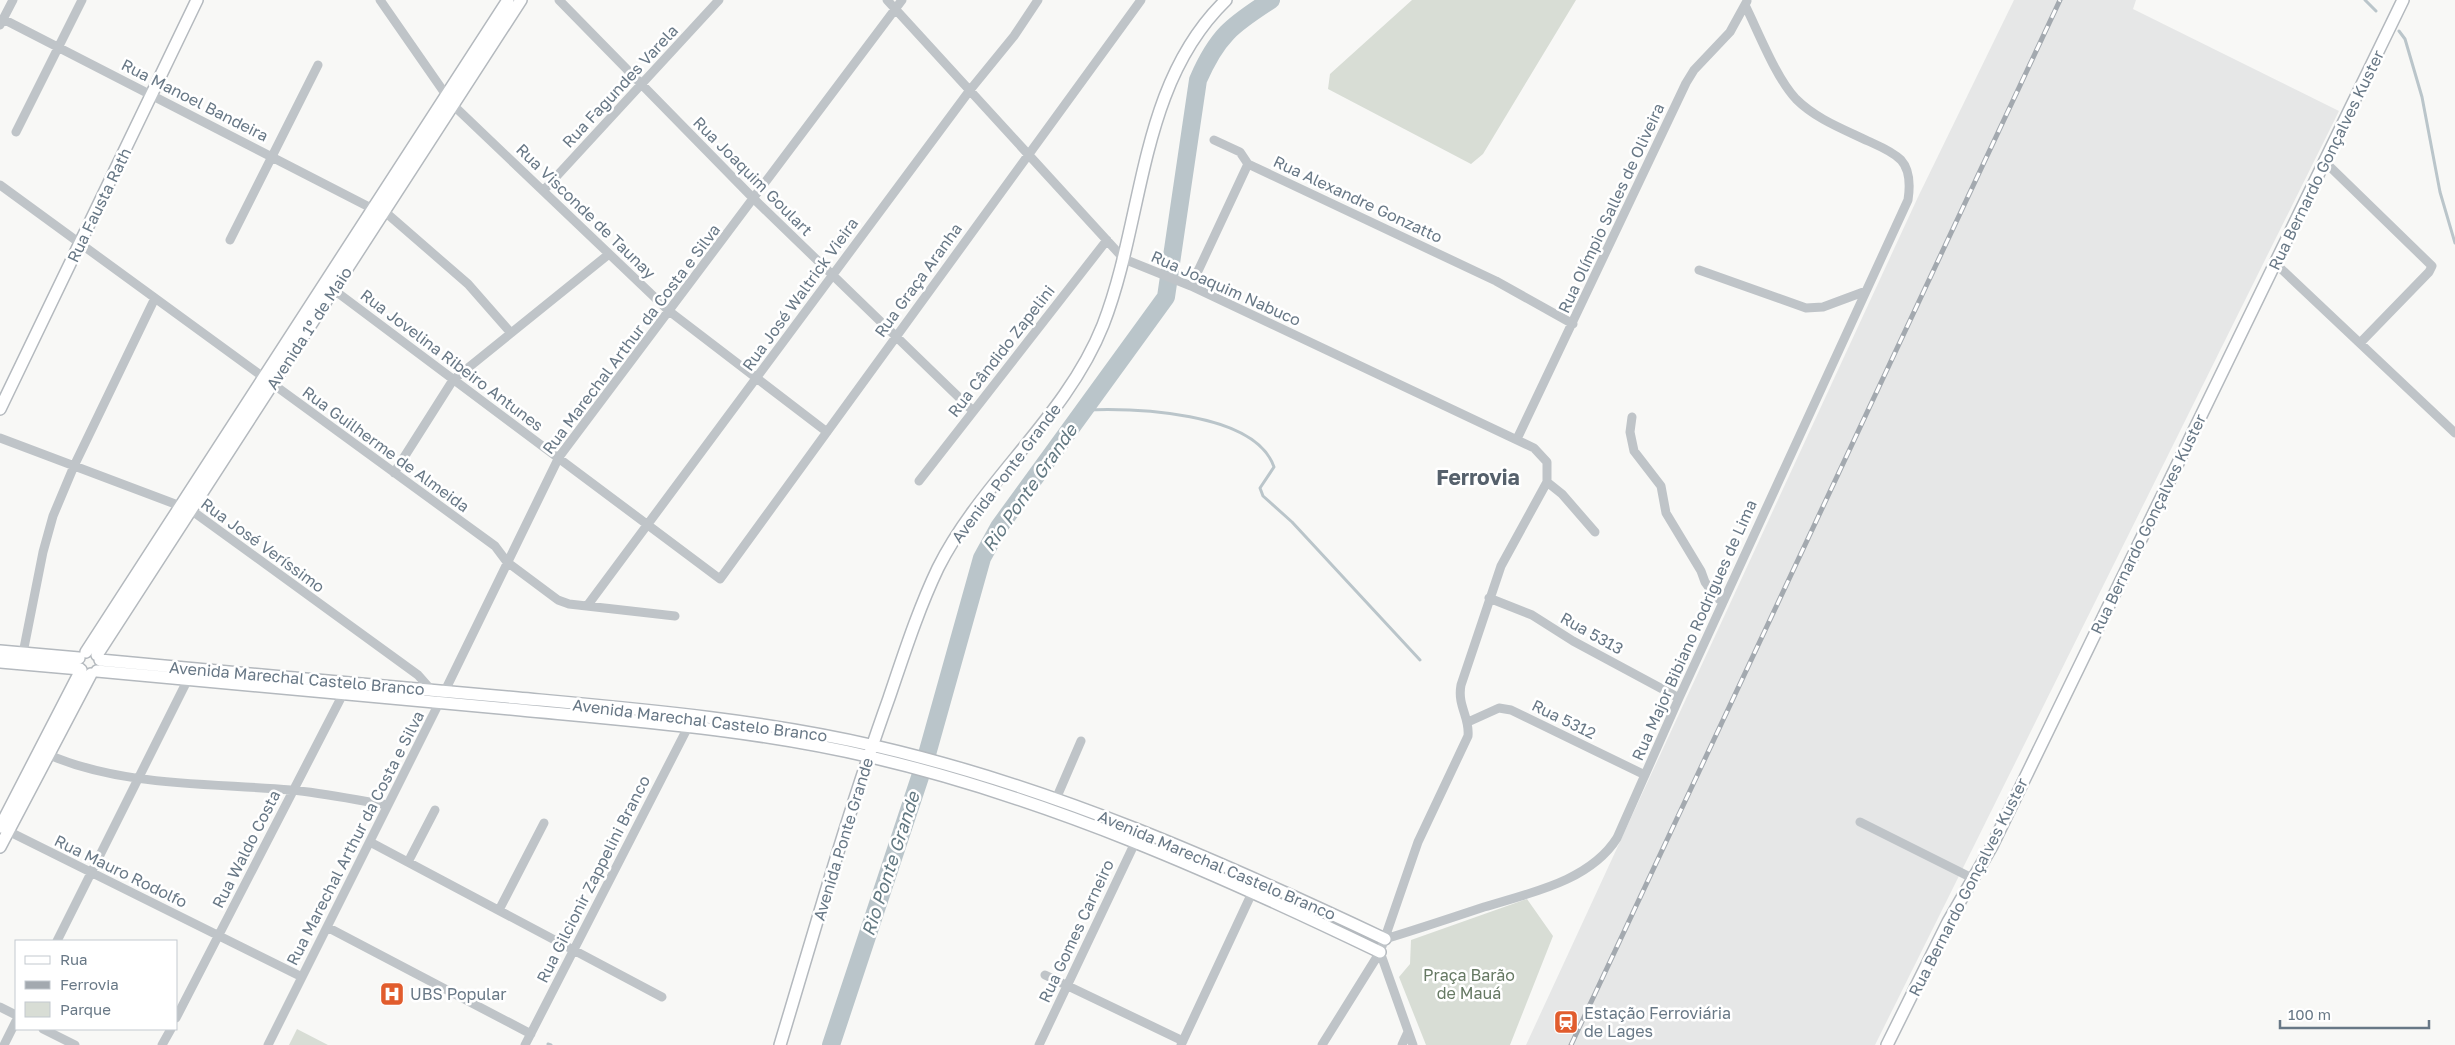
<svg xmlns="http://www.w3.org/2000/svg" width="2455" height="1045" viewBox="0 0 2455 1045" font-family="'Golos Text',sans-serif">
	<rect width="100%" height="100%" fill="#f8f8f6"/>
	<path fill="#e6e7e7" d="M 2014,0 L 2136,0 L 2133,9 L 2339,111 L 1875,1045 L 1526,1045 L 1918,197 Z"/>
	<path fill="#d8ddd5" d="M 1412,0 L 1576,0 L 1483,154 L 1471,164 L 1328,89 L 1330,74 Z
		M 1527,899 L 1553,936 L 1510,1045 L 1426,1045 L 1399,977 L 1410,964 L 1411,940 Z
		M 297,1029 L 328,1045 L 289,1045 Z"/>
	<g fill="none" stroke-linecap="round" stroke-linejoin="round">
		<path stroke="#bac5ca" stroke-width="3" d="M 2365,0 L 2376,11
			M 2399,31 L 2405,39 L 2422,97 L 2440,192 L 2455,243
			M 1084,410 C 1132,408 1255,411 1274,467 L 1260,488 L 1263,496 L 1292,522 L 1420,660
			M 548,1044 L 551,1045"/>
		<path stroke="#bac5ca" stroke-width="18" d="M 831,1045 L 924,765 L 982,558 L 999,527 L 1166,297 L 1198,80 C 1217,36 1232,25 1271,0"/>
		<defs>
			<path id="secondary" d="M 0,409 L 197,0
				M 0,651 L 79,658
				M 86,652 L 508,0
				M 97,655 L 521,0
				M 100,660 C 239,673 379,686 518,698 C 637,709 758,719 875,746 C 1053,787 1220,861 1385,939
				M 0,662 L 80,669
				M 97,671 C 238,684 380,697 521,710 C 638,721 757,730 871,757 C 1050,799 1216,873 1380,952
				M 0,827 L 81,670
				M 0,847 L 91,674
				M 780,1045 C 815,929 848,812 889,698 C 904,654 918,610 938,568 C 982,480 1066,418 1103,325 C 1145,217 1138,85 1226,0
				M 1887,1045 L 1948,922 L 1992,846 L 2403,0"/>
		</defs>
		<use href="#secondary" stroke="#b4b9be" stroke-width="14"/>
		<path stroke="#bfc4c8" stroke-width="9" d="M 380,0 L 453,105 L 669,311 L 827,432
			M 559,0 L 753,198 L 973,411
			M 887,0 L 1124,259 L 1191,286 L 1534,448 L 1547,462 L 1547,482 L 1562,494 L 1595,532
			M 3,19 L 373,209
			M 0,25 L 13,0
			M 16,132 L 82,0
			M 1214,140 L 1240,152 L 1248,164
			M 2325,162 L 2432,266 L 2429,272 L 2360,343
			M 0,185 L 495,546 L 507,562 L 558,600 L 569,604 L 675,616
			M 543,191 L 719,0
			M 384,211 L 468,284 L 511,333
			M 230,240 L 318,65
			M 2276,264 L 2455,433
			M 1699,270 L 1806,308 L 1823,307 L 1866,291
			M 1191,286 L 1248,164 L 1496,281 L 1573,324
			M 334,290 L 720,579 L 1141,0
			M 1632,417 L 1630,432 L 1634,451 L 1661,486 L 1666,513 L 1701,571 L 1705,582 L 1716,597 L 1723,602
			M 0,438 L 191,510 L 418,675 L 433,692
			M 1517,439 L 1686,83 L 1694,70 L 1730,32 L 1747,1
			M 394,473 L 453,380 L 609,254
			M 919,481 L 1107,240
			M 1489,598 L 1532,615 L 1573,641 L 1679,698
			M 587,606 L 970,90 L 1014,36 L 1038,0
			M 23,653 L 43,552 L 53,516 L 74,466 L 155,298
			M 1468,722 L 1499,708 L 1511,710 L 1645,775
			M 47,754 C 122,787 210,783 291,790 C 323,793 356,800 388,805
			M 1056,799 L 1081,741
			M 1860,822 L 1974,879
			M 8,831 L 302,977
			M 370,842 L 662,997
			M 408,862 L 435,810
			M 499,910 L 544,823
			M 327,927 L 531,1034
			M 1385,939 C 1418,929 1451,918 1484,907 C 1530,893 1590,881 1617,838 L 1679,698 L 1908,200 C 1910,187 1911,171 1901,160 C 1892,151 1879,146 1868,141 C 1843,129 1816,119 1796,99 C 1776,78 1758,31 1745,5
			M 57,941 L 188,679
			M 1380,952 L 1413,1045
			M 1045,975 L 1183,1041
			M 0,1007 L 16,1015
			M 176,1018 L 343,694
			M 43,1029 L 75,1045
			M 4,1045 L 16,1021
			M 162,1045 L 171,1029
			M 268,1045 L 439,703 L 559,457 L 902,0
			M 525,1045 L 688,727
			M 1039,1045 L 1141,830
			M 1181,1045 L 1258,880
			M 1322,1045 L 1380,952 L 1418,842 L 1468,736 C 1470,717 1457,706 1461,685 L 1501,566 L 1547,482
			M 1402,1045 L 1408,1032"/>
		<use href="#secondary" stroke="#fff" stroke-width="11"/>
		<defs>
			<path id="rail" d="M 1571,1045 L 2060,0"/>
		</defs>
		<use href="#rail" stroke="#a3a9af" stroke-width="5"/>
		<use href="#rail" stroke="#fff" stroke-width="3" stroke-dasharray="9" stroke-linecap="butt"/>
	</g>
	<defs>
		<symbol id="hospital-square" viewBox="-11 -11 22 22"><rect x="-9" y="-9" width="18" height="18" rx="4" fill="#e15c2d" stroke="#fff"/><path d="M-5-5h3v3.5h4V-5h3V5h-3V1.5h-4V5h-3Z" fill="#fff"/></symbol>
		<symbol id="station-square" viewBox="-11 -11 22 22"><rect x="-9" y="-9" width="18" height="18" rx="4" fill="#e15c2d" stroke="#fff"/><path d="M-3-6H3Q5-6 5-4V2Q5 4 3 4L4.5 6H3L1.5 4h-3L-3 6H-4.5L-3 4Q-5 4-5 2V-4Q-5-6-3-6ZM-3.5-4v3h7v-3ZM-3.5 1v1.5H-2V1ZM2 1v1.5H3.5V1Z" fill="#fff"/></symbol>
	</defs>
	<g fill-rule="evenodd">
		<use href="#hospital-square" x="378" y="980" width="28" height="28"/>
		<use href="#station-square" x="1552" y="1008" width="28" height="28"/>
	</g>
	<g text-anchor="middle" stroke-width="5" stroke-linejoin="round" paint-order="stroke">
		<g font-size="16" fill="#687886" stroke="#fff">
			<text transform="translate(620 86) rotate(-47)" y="6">Rua Fagundes Varela</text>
			<text transform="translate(195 100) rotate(27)" y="6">Rua Manoel Bandeira</text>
			<text transform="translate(2326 160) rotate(-64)" y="6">Rua Bernardo Gonçalves Kuster</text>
			<text transform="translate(753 176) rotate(45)" y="6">Rua Joaquim Goulart</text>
			<text transform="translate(1358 199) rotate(25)" y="6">Rua Alexandre Gonzatto</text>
			<text transform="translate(99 205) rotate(-64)" y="6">Rua Fausta Rath</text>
			<text transform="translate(1611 208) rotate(-65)" y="6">Rua Olímpio Salles de Oliveira</text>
			<text transform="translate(586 211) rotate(44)" y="6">Rua Visconde de Taunay</text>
			<text transform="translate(918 280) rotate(-54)" y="6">Rua Graça Aranha</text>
			<text transform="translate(1226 288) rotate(24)" y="6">Rua Joaquim Nabuco</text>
			<text transform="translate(800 294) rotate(-54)" y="6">Rua José Waltrick Vieira</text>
			<text transform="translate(309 328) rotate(-57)" y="6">Avenida 1º de Maio</text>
			<text transform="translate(631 339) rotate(-53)" y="6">Rua Marechal Arthur da Costa e Silva</text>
			<text transform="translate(1001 351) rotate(-52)" y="6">Rua Cândido Zapelini</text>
			<text transform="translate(452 360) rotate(37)" y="6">Rua Jovelina Ribeiro Antunes</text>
			<text transform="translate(386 449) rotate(36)" y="6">Rua Guilherme de Almeida</text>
			<text transform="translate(1006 473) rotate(-53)" y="6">Avenida Ponte Grande</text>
			<text transform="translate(2148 524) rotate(-64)" y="6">Rua Bernardo Gonçalves Kuster</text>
			<text transform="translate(263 545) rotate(36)" y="6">Rua José Veríssimo</text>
			<text transform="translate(1694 630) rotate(-66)" y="6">Rua Major Bibiano Rodrigues de Lima</text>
			<text transform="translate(1592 633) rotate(29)" y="6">Rua 5313</text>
			<text transform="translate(297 678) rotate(5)" y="6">Avenida Marechal Castelo Branco</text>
			<text transform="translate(1564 719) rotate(26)" y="6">Rua 5312</text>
			<text transform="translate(700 720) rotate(7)" y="6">Avenida Marechal Castelo Branco</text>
			<text transform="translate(355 838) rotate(-63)" y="6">Rua Marechal Arthur da Costa e Silva</text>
			<text transform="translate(843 839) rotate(-73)" y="6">Avenida Ponte Grande</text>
			<text transform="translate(246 849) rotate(-63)" y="6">Rua Waldo Costa</text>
			<text transform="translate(1217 865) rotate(23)" y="6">Avenida Marechal Castelo Branco</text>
			<text transform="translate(121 871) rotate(26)" y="6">Rua Mauro Rodolfo</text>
			<text transform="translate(593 879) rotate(-63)" y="6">Rua Gilcionir Zappelini Branco</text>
			<text transform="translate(1968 887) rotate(-63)" y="6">Rua Bernardo Gonçalves Kuster</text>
			<text transform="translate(1076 931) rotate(-65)" y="6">Rua Gomes Carneiro</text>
		</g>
		<g font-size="16" fill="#667963" stroke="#fff">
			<text x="1469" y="981">Praça Barão<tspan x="1469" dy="18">de Mauá</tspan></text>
		</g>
		<g font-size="16" fill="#687886" stroke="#fff" text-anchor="start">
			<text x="410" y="1000">UBS Popular</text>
			<text x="1584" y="1019">Estação Ferroviária<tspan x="1584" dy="18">de Lages</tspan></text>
		</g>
		<g font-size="18" font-style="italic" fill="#637982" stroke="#fff">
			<text transform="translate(1030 488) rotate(-55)" y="6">Rio Ponte Grande</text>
			<text transform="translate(891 864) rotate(-72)" y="6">Rio Ponte Grande</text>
		</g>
		<g font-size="21" font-weight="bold" fill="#56616c" stroke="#fff">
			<text x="1478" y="485">Ferrovia</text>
		</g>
	</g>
	<rect x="15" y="940" width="162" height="90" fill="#ffffff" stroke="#c3c9cf"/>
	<rect x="25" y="956" width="25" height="8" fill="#ffffff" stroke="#c3c9cf"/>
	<text x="60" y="965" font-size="15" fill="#687886">Rua</text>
	<rect x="25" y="981" width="25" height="8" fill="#a3a9af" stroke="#c3c9cf"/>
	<text x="60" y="990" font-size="15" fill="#687886">Ferrovia</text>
	<rect x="25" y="1002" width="25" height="15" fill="#d8ddd5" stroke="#c3c9cf"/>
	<text x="60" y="1015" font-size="15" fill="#687886">Parque</text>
	<path d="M2280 1020v8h149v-8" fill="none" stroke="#687886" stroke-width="2.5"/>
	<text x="2288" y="1020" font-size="15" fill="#687886" stroke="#ffffff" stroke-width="4" paint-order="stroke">100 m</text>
</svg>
